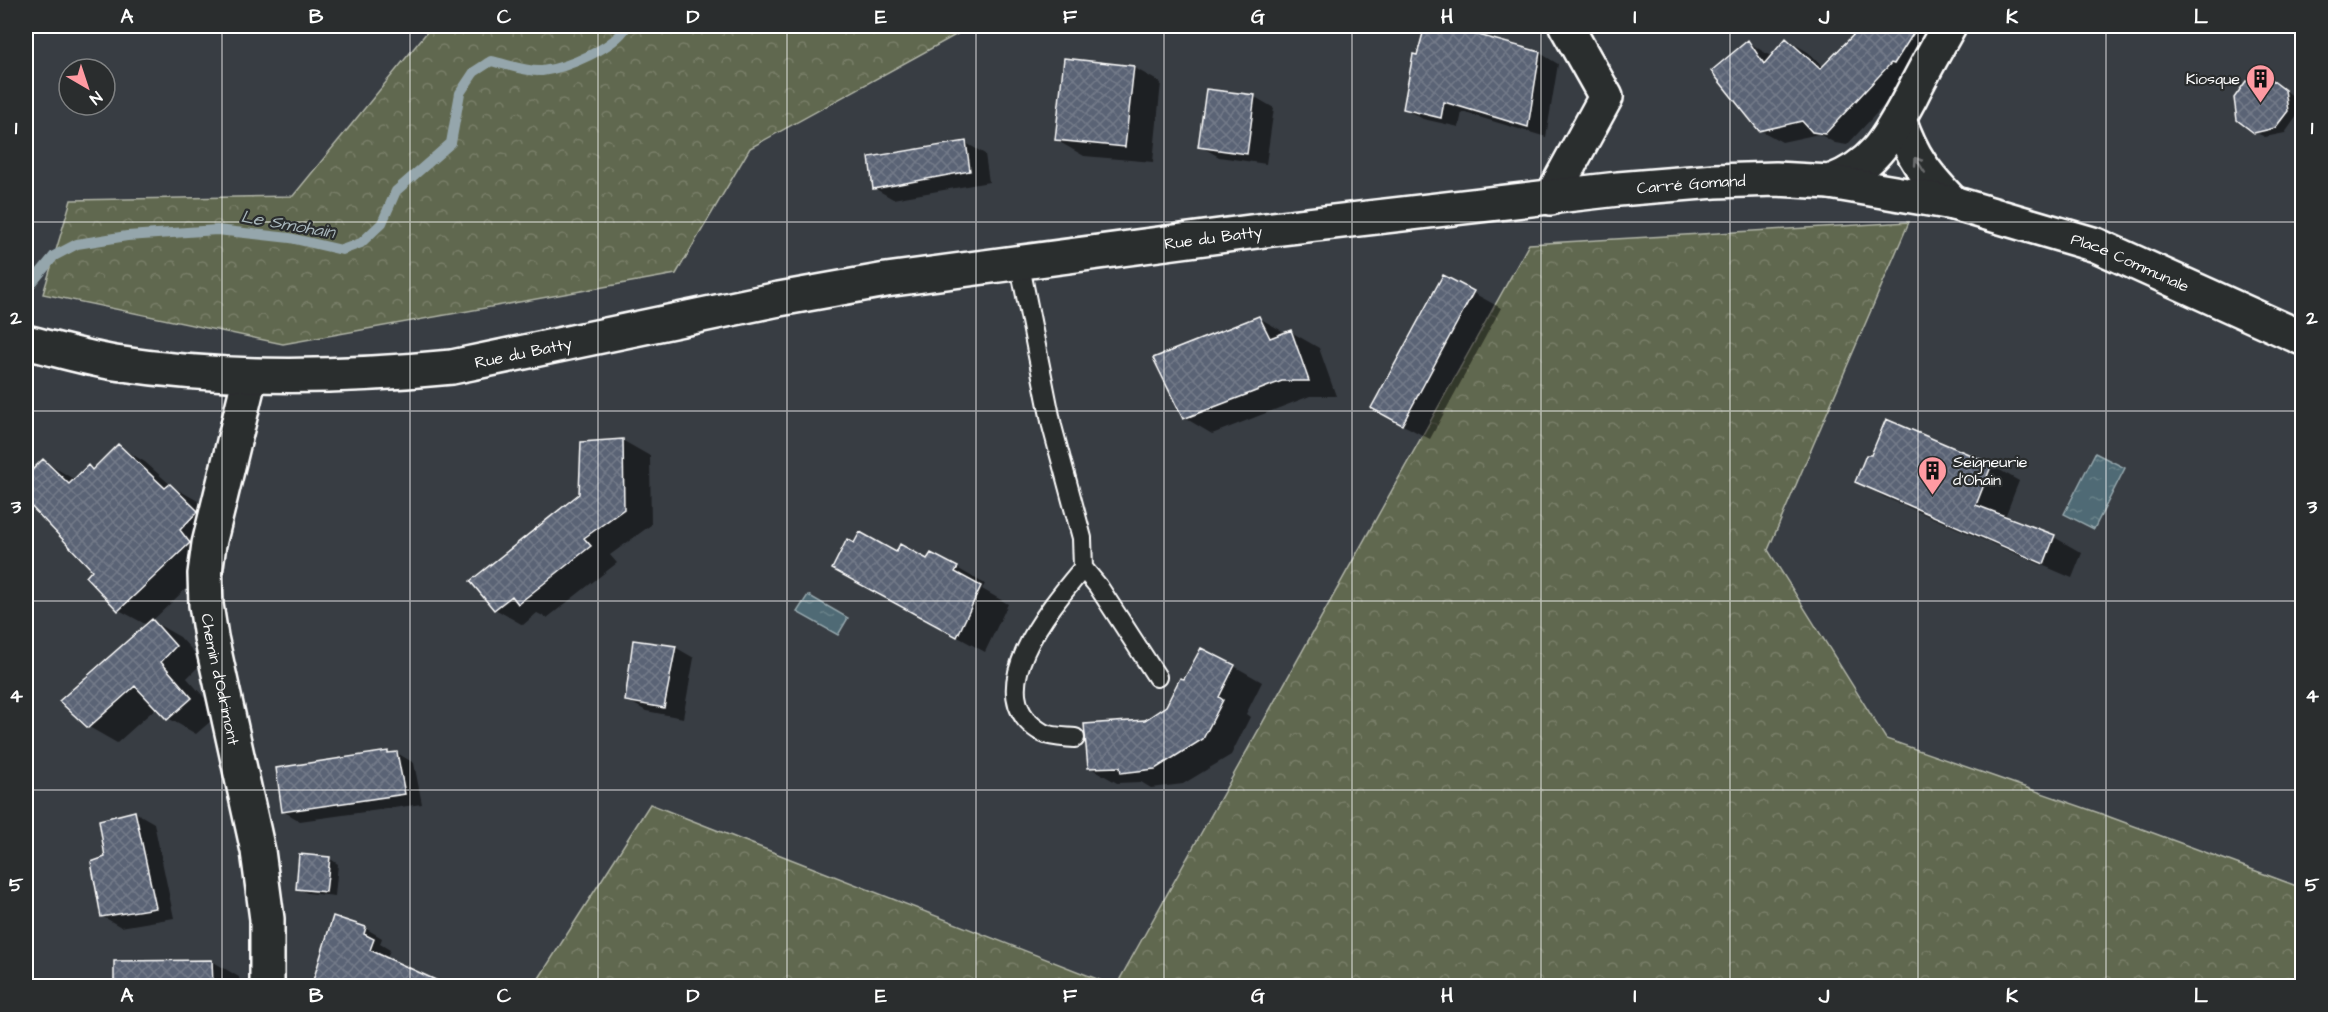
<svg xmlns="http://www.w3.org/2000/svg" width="2328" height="1012" viewBox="0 0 2328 1012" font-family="'Architects Daughter',sans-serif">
	<defs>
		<pattern id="forest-crowns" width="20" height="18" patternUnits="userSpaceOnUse" patternTransform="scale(1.5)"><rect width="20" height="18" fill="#61684f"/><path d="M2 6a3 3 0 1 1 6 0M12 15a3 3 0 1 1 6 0" fill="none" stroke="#797f69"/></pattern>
		<pattern id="water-ripples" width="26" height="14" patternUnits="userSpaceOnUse" patternTransform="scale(1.5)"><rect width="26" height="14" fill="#4f6b74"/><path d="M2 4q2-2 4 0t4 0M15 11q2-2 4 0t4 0" fill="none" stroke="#698189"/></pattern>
		<pattern id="building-cross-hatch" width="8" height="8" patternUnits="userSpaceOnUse" patternTransform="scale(1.5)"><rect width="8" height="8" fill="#5a6374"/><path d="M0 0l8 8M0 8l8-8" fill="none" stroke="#737a89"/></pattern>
	</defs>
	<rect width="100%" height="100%" fill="#383d43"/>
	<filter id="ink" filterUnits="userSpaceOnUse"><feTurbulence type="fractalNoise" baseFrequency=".0167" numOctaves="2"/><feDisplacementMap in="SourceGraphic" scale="12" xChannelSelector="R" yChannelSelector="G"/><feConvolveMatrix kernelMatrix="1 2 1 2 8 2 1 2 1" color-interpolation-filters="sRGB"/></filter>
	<g filter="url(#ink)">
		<path fill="url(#forest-crowns)" stroke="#b0b4a7" stroke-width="1.5" d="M 432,26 L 972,26 L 750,148 L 676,274 L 283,344 L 43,294 L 71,200 L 293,196 Z
			M 1909,222 L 1768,550 L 1886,739 L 2099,813 L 2302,888 L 2302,986 L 1116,986 L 1529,244 Z
			M 650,804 L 1115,986 L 534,986 Z"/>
		<path fill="url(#water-ripples)" stroke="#95a6ac" stroke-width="1.5" d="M 2095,453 L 2125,468 L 2094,529 L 2064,514 Z
			M 808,595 L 848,618 L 838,635 L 797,612 Z"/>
		<path fill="#0007" d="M 1427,26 L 1473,26 L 1472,34 L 1540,53 L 1558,64 L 1546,137 L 1462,112 L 1459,127 L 1423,119 L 1405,109 Z
			M 1863,26 L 1947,26 L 1913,74 L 1847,145 L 1835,143 L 1819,134 L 1782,142 L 1760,130 L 1748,42 L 1772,57 L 1787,40 L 1808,52 L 1824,67 Z
			M 1133,67 L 1161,83 L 1153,162 L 1084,156 L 1056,140 Z
			M 2277,84 L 2294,97 L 2297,116 L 2285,133 L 2265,137 L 2255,132 Z
			M 1255,97 L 1274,108 L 1266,164 L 1219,157 L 1200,146 Z
			M 966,143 L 985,154 L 989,182 L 893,199 L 874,188 Z
			M 1444,277 L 1501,308 L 1430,439 L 1401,424 Z
			M 1259,318 L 1286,333 L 1291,332 L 1319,348 L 1336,396 L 1310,396 L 1212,434 L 1185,418 Z
			M 622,440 L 650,456 L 651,525 L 610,555 L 617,563 L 547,618 L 537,613 L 523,625 L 495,609 Z
			M 118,446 L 145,462 L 173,487 L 198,501 L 225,527 L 217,559 L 152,621 L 180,637 L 203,662 L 187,678 L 219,714 L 196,734 L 168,718 L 157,707 L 117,743 L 89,727 L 147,625 L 119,610 L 94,570 L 26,498 L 26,478 L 44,461 L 75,480 L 88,467 L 93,470 Z
			M 1991,465 L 2019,481 L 2005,517 L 2054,537 L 2082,553 L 2072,578 L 1884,497 L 1857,481 Z
			M 855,545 L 957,568 L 985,584 L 982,589 L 1008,604 L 985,652 L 861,584 Z
			M 675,647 L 694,658 L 683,718 L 646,711 L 627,700 Z
			M 1234,666 L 1262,682 L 1246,714 L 1250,717 L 1231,755 L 1183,784 L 1151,788 L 1141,782 L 1117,783 L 1089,767 L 1145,722 L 1167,707 L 1185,681 Z
			M 388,753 L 397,753 L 414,763 L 422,804 L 300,821 L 283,811 Z
			M 135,812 L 154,823 L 174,918 L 121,927 L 102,916 L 107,858 Z
			M 329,858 L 338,864 L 335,896 L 307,893 L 297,888 Z
			M 365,928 L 382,938 L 380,944 L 390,950 L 386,960 L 312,986 Z
			M 212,961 L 239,977 L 240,986 L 128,986 Z"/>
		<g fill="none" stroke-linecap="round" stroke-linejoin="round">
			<path stroke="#95a6ac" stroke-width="10" d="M 26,290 L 54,256 L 77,244 L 127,236 L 217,230 L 290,238 L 342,250 L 361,243 L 382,223 L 396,191 L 451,143 L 460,93 L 474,72 L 491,61 C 506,64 526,72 542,71 C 567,68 614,48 627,26"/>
		</g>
		<path fill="url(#building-cross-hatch)" stroke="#fff" stroke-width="1.5" d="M 1425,26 L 1446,26 L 1540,52 L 1528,127 L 1444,102 L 1441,118 L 1403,109 L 1413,54 L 1417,55 Z
			M 1862,26 L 1918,26 L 1894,64 L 1891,63 L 1825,134 L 1812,132 L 1802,121 L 1759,131 L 1711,71 L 1748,40 L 1764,64 L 1786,38 L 1820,69 Z
			M 1064,58 L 1134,66 L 1125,147 L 1055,140 Z
			M 2268,77 L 2285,90 L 2288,111 L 2275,128 L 2254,133 L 2237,120 L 2234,98 L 2246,81 Z
			M 1206,89 L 1255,95 L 1247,154 L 1198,147 Z
			M 966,141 L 970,171 L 873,189 L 869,157 Z
			M 1443,275 L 1474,291 L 1402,425 L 1371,408 Z
			M 1259,316 L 1270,338 L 1291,330 L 1309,381 L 1282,381 L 1183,419 L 1153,358 Z
			M 1886,419 L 1992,464 L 1976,505 L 2055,535 L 2044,564 L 1855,482 L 1866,455 L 1871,455 Z
			M 623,439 L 624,509 L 584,538 L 591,546 L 518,604 L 512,596 L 494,610 L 470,581 L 579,494 L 581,442 Z
			M 118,444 L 165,488 L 170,484 L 198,511 L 180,530 L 190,543 L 118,611 L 86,577 L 92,570 L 26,501 L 26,476 L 43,459 L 69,484 L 88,465 L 92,470 Z
			M 860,532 L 896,552 L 900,544 L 927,559 L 931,553 L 958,567 L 955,572 L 981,586 L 957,637 L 832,569 L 847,539 L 854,543 Z
			M 152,619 L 176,646 L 161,662 L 192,698 L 167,720 L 135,686 L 88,728 L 59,701 Z
			M 633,640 L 676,646 L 664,708 L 625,701 Z
			M 1201,648 L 1235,665 L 1219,697 L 1223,700 L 1203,739 L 1155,769 L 1121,773 L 1120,767 L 1088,768 L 1084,724 L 1145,720 L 1166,706 L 1180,678 L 1184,679 Z
			M 388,751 L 388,753 L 397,752 L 405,794 L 282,812 L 276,768 Z
			M 135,811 L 156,908 L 101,917 L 91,862 L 105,857 L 99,820 Z
			M 299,854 L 330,857 L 326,892 L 296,889 Z
			M 333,916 L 366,927 L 364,934 L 374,939 L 370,950 L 451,987 L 311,987 Z
			M 212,960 L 213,987 L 114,987 L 114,961 Z"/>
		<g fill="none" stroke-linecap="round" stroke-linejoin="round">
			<defs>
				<path id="lane" d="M 1019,261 L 1052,426 L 1082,538 L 1083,568 L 1098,586 L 1157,677
					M 1075,738 C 1065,737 1051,737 1043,733 C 975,695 1052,605 1083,568"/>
				<g id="street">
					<path d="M 1899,119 C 1912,157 1925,174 1953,203"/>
					<path d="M 1830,182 C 1876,165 1889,136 1911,96 C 1923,72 1936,49 1949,26"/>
					<path d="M 1551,198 L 1606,97 L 1566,26"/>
					<path id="s1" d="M 250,376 L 209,544 L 205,574 L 206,605 L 211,637 L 258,851 L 267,919 L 267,986"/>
				</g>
				<g id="secondary">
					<path id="s2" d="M 26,342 C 55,349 85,358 115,363 C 226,380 340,378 452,367 L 779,299 L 886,280 L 1265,230 L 1618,189 L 1715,181 L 1776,179 L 1830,182 L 1953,203 L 2096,245 L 2302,338"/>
				</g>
			</defs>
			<use href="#lane" stroke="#fff" stroke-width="22"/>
			<use href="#street" stroke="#fff" stroke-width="38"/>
			<use href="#secondary" stroke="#fff" stroke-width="38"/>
			<use href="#lane" stroke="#2a2d2e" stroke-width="18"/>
			<use href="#street" stroke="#2a2d2e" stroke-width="33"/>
			<use href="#secondary" stroke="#2a2d2e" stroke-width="33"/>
		</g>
		<defs><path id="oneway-shaft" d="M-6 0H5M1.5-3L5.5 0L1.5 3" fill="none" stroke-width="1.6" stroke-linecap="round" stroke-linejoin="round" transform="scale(1.5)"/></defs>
		<use stroke="#6a6c6d" href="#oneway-shaft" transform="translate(1920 165) rotate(-123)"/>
	</g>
	<path fill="none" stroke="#fff" stroke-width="1.5" stroke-opacity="0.55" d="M 222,26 L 222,986M 410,26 L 410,986M 598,26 L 598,986M 787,26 L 787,986M 976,26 L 976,986M 1164,26 L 1164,986M 1352,26 L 1352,986M 1541,26 L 1541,986M 1730,26 L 1730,986M 1918,26 L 1918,986M 2106,26 L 2106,986M 26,222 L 2302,222M 26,411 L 2302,411M 26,601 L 2302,601M 26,790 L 2302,790"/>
	<defs>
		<symbol id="building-pin" viewBox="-11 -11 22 30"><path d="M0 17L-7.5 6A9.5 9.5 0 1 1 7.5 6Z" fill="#ff9aa2" stroke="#2a2d2e"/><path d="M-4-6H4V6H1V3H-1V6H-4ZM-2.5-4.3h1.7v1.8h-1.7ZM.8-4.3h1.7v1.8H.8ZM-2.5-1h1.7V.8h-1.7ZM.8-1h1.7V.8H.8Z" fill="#111"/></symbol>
	</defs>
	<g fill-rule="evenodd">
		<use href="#building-pin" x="2244" y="62" width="33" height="45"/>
		<use href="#building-pin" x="1916" y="454" width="33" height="45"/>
	</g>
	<g text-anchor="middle" stroke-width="4.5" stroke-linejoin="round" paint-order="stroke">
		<g font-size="16" fill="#fff" stroke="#2a2d2e" text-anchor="end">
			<text x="2240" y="84">Kiosque</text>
			<text x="1953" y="467" text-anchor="start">Seigneurie<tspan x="1953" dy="18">d’Ohain</tspan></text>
		</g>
		<g font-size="16" fill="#fff" stroke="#2a2d2e">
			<text dy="6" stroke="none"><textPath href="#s2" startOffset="1683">Carré Gomand</textPath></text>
			<text dy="6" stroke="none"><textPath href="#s2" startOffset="1202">Rue du Batty</textPath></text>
			<text dy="6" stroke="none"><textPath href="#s2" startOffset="2134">Place Communale</textPath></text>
			<text dy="6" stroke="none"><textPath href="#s2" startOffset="502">Rue du Batty</textPath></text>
			<text dy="6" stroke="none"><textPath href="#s1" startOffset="310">Chemin d'Odrimont</textPath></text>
		</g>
		<g font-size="18" font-style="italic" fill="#a7b5ba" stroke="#2a2d2e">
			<text transform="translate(288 224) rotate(10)" y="6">Le Smohain</text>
		</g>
	</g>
	<rect width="2328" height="1012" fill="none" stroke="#2a2d2e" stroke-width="66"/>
	<g transform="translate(87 87) rotate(141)"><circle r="28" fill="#2a2d2e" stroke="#7f8182" stroke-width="1.5"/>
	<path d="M0-4.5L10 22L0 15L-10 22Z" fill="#ff9aa2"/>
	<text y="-9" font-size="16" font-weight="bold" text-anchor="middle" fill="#ffffff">N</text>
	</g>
	<rect x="33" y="33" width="2262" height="946" fill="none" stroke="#fff" stroke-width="2"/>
	<g font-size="20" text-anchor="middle" font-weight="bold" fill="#fff">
		<text x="127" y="23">A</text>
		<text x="316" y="23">B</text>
		<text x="504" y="23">C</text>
		<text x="693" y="23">D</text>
		<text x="881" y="23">E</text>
		<text x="1070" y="23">F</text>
		<text x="1258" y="23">G</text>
		<text x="1447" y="23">H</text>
		<text x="1635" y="23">I</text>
		<text x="1824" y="23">J</text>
		<text x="2012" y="23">K</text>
		<text x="2201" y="23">L</text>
		<text x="16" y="134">1</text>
		<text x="2312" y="134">1</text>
		<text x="16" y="324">2</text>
		<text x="2312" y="324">2</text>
		<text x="16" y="513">3</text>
		<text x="2312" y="513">3</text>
		<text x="16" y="702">4</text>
		<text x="2312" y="702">4</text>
		<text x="16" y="891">5</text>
		<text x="2312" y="891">5</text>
		<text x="127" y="1002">A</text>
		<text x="316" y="1002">B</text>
		<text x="504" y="1002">C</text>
		<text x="693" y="1002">D</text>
		<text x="881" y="1002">E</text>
		<text x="1070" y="1002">F</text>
		<text x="1258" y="1002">G</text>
		<text x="1447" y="1002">H</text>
		<text x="1635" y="1002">I</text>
		<text x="1824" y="1002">J</text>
		<text x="2012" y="1002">K</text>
		<text x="2201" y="1002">L</text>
	</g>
</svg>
